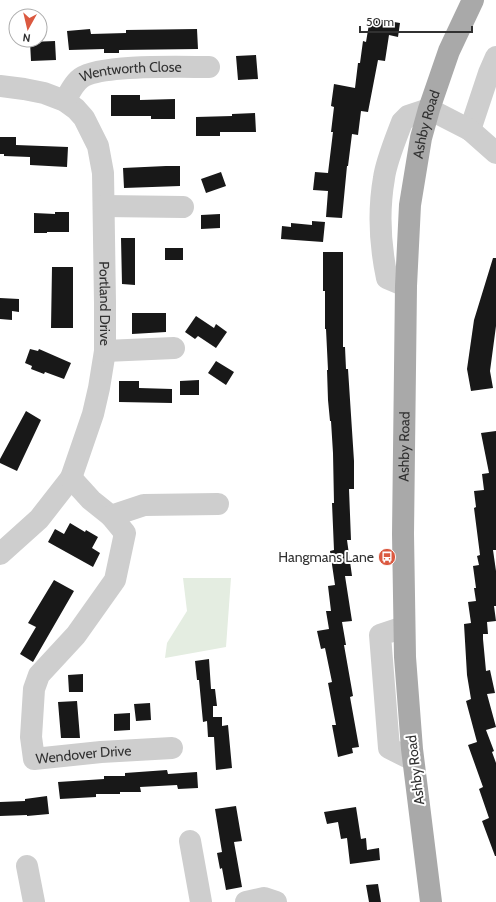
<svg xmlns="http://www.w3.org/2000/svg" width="496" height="902" viewBox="0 0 496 902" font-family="Cabin,sans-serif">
	<rect width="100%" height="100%" fill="#fff"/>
	<path fill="#e4ede1" d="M 183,578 L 231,578 L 226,647 L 165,658 L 167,643 L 187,611 Z"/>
	<path fill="#181818" d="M 370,18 L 400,23 L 398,37 L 389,35 L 385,61 L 378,60 L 368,112 L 361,111 L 358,135 L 352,134 L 348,166 L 347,166 L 342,218 L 326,217 L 328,191 L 313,190 L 315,172 L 328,173 L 333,132 L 331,132 L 334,107 L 331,106 L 334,84 L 355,88 L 358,63 L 360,63 L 363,41 L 366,42 Z
		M 90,29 L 91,34 L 126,33 L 126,30 L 197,29 L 198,49 L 119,50 L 119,53 L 104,53 L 104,49 L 69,50 L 67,31 Z
		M 55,41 L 56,60 L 31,61 L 30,42 Z
		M 256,55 L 258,79 L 238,80 L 236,56 Z
		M 111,95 L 140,95 L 140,100 L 175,99 L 175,119 L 151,119 L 151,116 L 111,116 Z
		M 255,113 L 256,132 L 220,132 L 220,136 L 196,136 L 196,117 L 232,116 L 232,114 Z
		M 0,137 L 16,137 L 16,145 L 68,147 L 67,167 L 30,165 L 30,157 L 4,156 L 4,154 L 0,154 Z
		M 166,166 L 180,166 L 180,186 L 124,188 L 123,168 Z
		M 221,172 L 226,186 L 206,193 L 201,179 Z
		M 55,212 L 69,212 L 69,232 L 47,232 L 47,233 L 34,233 L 34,213 L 55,214 Z
		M 220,214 L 220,228 L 201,229 L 201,215 Z
		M 312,221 L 325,222 L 323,242 L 281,239 L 282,226 L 291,227 L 291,223 L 312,225 Z
		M 121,238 L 135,238 L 135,285 L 122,284 Z
		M 165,248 L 183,248 L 183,260 L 165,260 Z
		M 323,252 L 343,252 L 343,347 L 345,347 L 346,369 L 348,369 L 354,461 L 354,489 L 349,489 L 351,540 L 347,540 L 352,576 L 345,576 L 352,621 L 342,622 L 346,645 L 344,645 L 353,696 L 350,697 L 359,747 L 352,748 L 353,753 L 338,757 L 332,725 L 336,725 L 328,683 L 332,682 L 325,648 L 321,649 L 317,631 L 329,629 L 326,611 L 331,611 L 328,586 L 335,585 L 330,551 L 334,550 L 332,503 L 334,503 L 333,453 L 331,421 L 330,421 L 328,400 L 327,370 L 328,370 L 326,329 L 325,329 L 325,291 L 323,291 Z
		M 493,258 L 496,258 L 496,326 L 490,371 L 493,388 L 471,391 L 467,369 L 474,320 Z
		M 52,267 L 73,267 L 73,328 L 51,328 Z
		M 0,298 L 19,299 L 19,312 L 12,311 L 12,320 L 0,319 Z
		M 132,313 L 166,313 L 166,332 L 132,334 Z
		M 196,316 L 214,328 L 216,324 L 227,332 L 216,348 L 198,336 L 195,339 L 185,332 Z
		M 30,349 L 38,351 L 39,349 L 71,363 L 64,379 L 45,372 L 44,374 L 31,369 L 32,366 L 25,363 Z
		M 216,361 L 234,372 L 226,385 L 208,373 Z
		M 199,380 L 199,395 L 180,395 L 180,381 Z
		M 119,381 L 139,381 L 139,388 L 172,389 L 172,403 L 119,402 Z
		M 26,411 L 41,420 L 17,471 L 0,463 L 0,459 Z
		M 496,431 L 496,550 L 493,550 L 496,571 L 496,606 L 494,606 L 496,621 L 487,622 L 488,634 L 483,634 L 483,639 L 486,671 L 490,670 L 495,693 L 487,694 L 496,727 L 486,730 L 494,751 L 492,752 L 496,763 L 496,856 L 495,856 L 482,821 L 489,818 L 479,789 L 483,787 L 468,745 L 477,742 L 466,701 L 471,699 L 467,675 L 464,624 L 471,623 L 468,602 L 476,601 L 474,588 L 476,588 L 473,566 L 479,565 L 477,556 L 480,555 L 474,508 L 476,507 L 474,491 L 484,490 L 482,474 L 489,473 L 481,433 Z
		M 70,523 L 85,532 L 86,530 L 98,537 L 92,548 L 100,553 L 93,567 L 48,542 L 55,529 L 64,534 Z
		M 54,580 L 74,591 L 33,662 L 20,654 L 36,627 L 28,623 Z
		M 209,659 L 211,689 L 215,689 L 217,706 L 213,706 L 213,717 L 222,717 L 222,726 L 228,725 L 232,768 L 216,770 L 214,737 L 208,737 L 207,721 L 203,722 L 199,680 L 197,680 L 195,661 Z
		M 83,674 L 83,692 L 69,692 L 68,675 Z
		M 77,701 L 80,738 L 61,738 L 58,702 Z
		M 150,703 L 151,720 L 136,721 L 134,704 Z
		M 130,713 L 130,730 L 114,731 L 114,714 Z
		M 167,770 L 168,774 L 197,772 L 198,788 L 178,789 L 177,785 L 140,787 L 141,792 L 120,792 L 120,794 L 96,794 L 96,797 L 60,799 L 58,782 L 104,779 L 104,776 L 125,776 L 125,773 Z
		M 47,796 L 49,814 L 27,816 L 27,815 L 0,816 L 0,802 L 25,801 L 25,799 Z
		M 236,806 L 242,841 L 234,842 L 242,887 L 226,890 L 222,868 L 220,869 L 217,853 L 222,852 L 215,809 Z
		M 356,807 L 361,839 L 366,838 L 367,850 L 379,848 L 380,860 L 350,864 L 347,838 L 341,839 L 338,822 L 327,824 L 324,812 Z
		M 378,884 L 381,902 L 369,902 L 366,885 Z"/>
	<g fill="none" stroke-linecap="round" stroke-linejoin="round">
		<g stroke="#cecece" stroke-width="22">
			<path id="s1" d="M 0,86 L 24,89 L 44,93 L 65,101 L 76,109 L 84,118 L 98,146 L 103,173 L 105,303 L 105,351 L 99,388 L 93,414 L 71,478 L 39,519 L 0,554"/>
			<path id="s2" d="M 65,101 C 69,93 74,83 81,78 C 101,64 181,67 209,67"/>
			<path d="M 470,130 L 489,73 L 496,57"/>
			<path d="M 104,206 L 183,207"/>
			<path d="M 406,286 L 387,278 C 380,245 378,212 384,178 C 386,162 396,138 402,122 L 408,116 L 429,109 L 470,130 L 496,153"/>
			<path d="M 105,351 L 174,348"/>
			<path d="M 71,478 L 91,500 L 111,516 L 144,505 L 218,504"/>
			<path id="s3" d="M 111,516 L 125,533 L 115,580 L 76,635 L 39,675 L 34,689 L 31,737 L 34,759 L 101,752 L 172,748"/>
			<path d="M 404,627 L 380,635 L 389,748 L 413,760"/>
			<path d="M 190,841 L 201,902"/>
			<path d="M 27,866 L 34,902"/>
			<path d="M 246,902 L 264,898 L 276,902"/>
		</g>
		<path stroke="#a9a9a9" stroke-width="22" id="s4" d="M 431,902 L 412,749 L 405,657 L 403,534 L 406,286 L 410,205 L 421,138 L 429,109 L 449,51 L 473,0"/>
	</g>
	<defs>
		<symbol id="bus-disc" viewBox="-11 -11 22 22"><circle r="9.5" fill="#db5940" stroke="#fff"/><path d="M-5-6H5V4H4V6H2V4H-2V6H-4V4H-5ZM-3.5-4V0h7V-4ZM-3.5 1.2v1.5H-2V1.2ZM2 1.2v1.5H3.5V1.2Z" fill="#fff"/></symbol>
	</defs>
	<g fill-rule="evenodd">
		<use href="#bus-disc" x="377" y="547" width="20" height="20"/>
	</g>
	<g text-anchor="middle" stroke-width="4" stroke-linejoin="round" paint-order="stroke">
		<g font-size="14" fill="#313131" stroke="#fff">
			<text dy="5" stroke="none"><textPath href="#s2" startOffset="79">Wentworth Close</textPath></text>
			<text dy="5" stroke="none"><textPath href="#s4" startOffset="781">Ashby Road</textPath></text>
			<text dy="5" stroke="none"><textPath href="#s1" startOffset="282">Portland Drive</textPath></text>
			<text dy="5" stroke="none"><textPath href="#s4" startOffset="457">Ashby Road</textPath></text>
			<text dy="5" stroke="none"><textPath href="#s3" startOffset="327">Wendover Drive</textPath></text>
			<text transform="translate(415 770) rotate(-97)" y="5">Ashby Road</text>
		</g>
		<g font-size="14" fill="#313131" stroke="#fff" text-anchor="end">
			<text x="374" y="562">Hangmans Lane</text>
		</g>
	</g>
	<g transform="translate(28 28) rotate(188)"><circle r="19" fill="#ffffff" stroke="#adadad"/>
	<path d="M0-3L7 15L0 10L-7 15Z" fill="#db5940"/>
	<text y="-6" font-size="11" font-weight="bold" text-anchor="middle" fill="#313131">N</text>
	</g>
	<path d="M360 26v6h112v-6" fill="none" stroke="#313131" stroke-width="2"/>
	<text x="366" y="26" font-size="12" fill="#313131" stroke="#ffffff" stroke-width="3" paint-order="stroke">50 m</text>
</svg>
